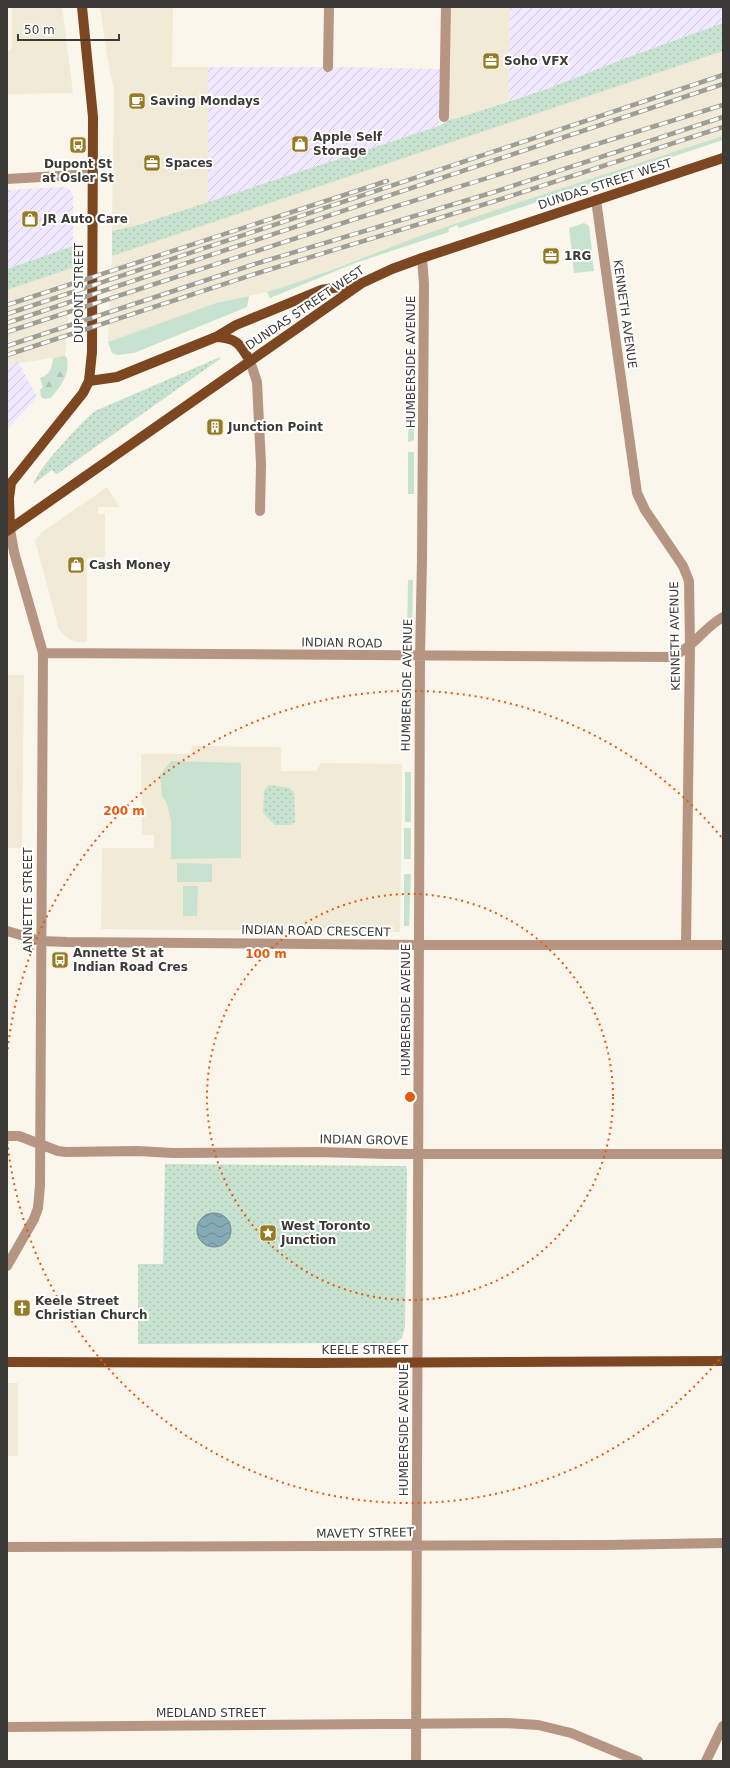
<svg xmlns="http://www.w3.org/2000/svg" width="730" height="1768" viewBox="0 0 730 1768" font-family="'DejaVu Sans',sans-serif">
	<defs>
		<pattern id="industrial-furrows" width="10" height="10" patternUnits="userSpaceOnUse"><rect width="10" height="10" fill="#efe8fe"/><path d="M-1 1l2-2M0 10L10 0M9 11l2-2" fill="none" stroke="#cec8da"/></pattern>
		<pattern id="forest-firs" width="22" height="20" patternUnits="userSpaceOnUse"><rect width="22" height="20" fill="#c7e2cf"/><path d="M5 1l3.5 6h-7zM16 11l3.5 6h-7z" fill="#acc3b2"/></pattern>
		<pattern id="park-dots" width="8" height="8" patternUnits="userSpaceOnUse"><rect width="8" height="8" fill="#c7e2cf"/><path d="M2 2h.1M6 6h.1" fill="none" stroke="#acc3b2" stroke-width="1.8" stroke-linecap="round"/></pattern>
		<pattern id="water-waves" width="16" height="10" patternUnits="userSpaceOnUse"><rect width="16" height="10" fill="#85abb7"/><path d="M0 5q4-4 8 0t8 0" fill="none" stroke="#6e8c96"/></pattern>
	</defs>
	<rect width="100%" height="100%" fill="#faf6eb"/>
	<path fill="#f0ead7" d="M 12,7 L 62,7 L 73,93 L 7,94 L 7,52 L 12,48 Z
		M 100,7 L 173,7 L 172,67 L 208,67 L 208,202 L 135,226 L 112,231 L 114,89 L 109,68 Z
		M 451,7 L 510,7 L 508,101 L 458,118 L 448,120 Z
		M 723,51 L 723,136 L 447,227 L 379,251 L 292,285 L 267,292 L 216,303 L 108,342 L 112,256 Z
		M 72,268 L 65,356 L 7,365 L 7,290 Z
		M 107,487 L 120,507 L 98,507 L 98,514 L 105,514 L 105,557 L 87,558 L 87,642 L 78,642 L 69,639 L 63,634 L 59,629 L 35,541 L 41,533 Z
		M 7,675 L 24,675 L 22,848 L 7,848 Z
		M 192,746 L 281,747 L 281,771 L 316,771 L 321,763 L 402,764 L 400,932 L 101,929 L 102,848 L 154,848 L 154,835 L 142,835 L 141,754 L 191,754 Z
		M 7,1383 L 18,1383 L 18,1456 L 7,1456 Z"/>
	<path fill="url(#industrial-furrows)" d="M 510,7 L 723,7 L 723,23 L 626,58 L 547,89 L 508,101 Z
		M 208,67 L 340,67 L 441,69 L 439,126 L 208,202 Z
		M 63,187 L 70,190 L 73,195 L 73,246 L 7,269 L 7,190 Z
		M 18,362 L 37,397 L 7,430 L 7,365 Z"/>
	<path fill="#c7e2cf" d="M 723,136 L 723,140 L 459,228 L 457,225 L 448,229 L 449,232 L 358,262 L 270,298 L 267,292 C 327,274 386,247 446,227 C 538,195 631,166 723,136 Z
		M 584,223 L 589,226 L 592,251 L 572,253 L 569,228 Z
		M 592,254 L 594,271 L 574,273 L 572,256 Z
		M 249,296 L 247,307 L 134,353 L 118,355 L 112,353 L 108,342 L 216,303 Z
		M 414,408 L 414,440 L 408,442 L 409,409 Z
		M 408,452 L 414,452 L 414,494 L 408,494 Z
		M 408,580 L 413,580 L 412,643 L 407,643 Z
		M 406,671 L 411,671 L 412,679 L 411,724 L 406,724 Z
		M 171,761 L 241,763 L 241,858 L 171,859 L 171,822 L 167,804 L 162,796 L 160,775 Z
		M 405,772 L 411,772 L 411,822 L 405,822 Z
		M 404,828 L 411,828 L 411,859 L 404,859 Z
		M 177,863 L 212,864 L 212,882 L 177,882 Z
		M 404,874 L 411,874 L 409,926 L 404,926 Z
		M 183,886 L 198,886 L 197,916 L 183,916 Z"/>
	<path fill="url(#forest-firs)" d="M 65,356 L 67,358 C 70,374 61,386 51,398 L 44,399 L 41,397 L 40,390 L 43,387 L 40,378 C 51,374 52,368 53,358 Z"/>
	<path fill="url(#park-dots)" d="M 723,23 L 723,51 L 112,256 L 112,231 L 135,226 L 439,126 L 448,120 L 458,118 L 547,89 L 626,58 Z
		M 73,246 L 72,268 L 7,290 L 7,269 Z
		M 220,357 L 220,359 L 60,472 L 56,474 L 52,470 L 34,484 C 36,470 82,422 95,411 Z
		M 269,785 L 290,788 L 294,793 L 295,822 L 290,825 L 275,825 L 263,813 L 264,791 Z
		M 165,1164 L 406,1166 L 407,1170 L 405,1327 L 402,1338 L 395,1343 L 138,1344 L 138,1264 L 163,1264 Z"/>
	<path fill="url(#water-waves)" stroke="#6f8990" d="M197 1230a17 17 0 1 1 34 0a17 17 0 1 1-34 0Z"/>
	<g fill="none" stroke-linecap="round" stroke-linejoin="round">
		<path stroke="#b69682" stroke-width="10" d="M 328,67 L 329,7
			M 444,117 L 446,7
			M 7,179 L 93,174
			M 596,200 L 637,493 L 645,510 L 683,566 L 689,581 L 690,646 L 686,945
			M 250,361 L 257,382 L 261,464 L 260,511
			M 43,653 L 670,657 C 695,647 702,629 723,617
			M 7,931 L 41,941 L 67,942 L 419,945 L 723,945
			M 7,1136 L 19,1136 L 58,1151 L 66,1152 L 137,1151 L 173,1153 L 319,1152 L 387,1154 L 723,1154
			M 7,1266 L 34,1219 L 38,1208 L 40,1186 L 43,653 L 14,552 L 10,529
			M 7,1547 L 606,1545 L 723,1543
			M 7,1727 L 506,1723 L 538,1725 L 571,1733 L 638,1761
			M 416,1761 L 420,657 L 422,559 L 424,284 L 422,258
			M 706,1761 L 723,1726"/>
		<path stroke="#7b4620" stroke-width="10" d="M 216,337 C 237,338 240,344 250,361
			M 89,381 L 117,377 L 216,337 L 236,325 L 321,290 L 358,284
			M 7,488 L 83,393 L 89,381 L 92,352 L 93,117 L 82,7
			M 10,529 L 9,498 L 11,483
			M 7,531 L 362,283 L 392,269 L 422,258 L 723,158
			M 7,1362 L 313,1363 L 723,1361"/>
		<defs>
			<path id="rail" d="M 7,305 L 387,181
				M 7,314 L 723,75
				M 7,323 L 723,84
				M 7,332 L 355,219 L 723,105
				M 7,346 L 255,264 L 491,193 L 723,117
				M 7,355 L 258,273 L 492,202 L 723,127"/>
		</defs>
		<use href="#rail" stroke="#a09d95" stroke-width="4.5"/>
		<use href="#rail" stroke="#fff" stroke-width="3" stroke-dasharray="9" stroke-linecap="butt"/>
	</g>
	<g fill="none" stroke="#e8590c" stroke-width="2" stroke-dasharray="2 4">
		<circle cx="410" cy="1097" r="203"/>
		<path d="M723 1355A405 405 0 0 1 7 1139M7 1055A405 405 0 0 1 723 839"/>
	</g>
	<defs>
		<symbol id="office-square" viewBox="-11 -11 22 22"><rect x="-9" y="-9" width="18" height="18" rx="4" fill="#957c24" stroke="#fff"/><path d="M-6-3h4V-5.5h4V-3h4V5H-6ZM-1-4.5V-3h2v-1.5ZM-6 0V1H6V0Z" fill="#fff"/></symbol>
		<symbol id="cafe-square" viewBox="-11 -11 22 22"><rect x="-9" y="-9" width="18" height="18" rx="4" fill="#957c24" stroke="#fff"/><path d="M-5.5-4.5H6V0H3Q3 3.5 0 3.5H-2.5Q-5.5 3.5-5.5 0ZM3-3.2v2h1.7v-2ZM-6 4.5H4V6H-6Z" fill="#fff"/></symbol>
		<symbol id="shop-square" viewBox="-11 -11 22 22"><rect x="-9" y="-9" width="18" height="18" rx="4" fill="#957c24" stroke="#fff"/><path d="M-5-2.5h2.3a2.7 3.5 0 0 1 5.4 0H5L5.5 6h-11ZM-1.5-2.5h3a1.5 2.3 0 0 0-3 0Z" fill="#fff"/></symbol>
		<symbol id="bus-square" viewBox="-11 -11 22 22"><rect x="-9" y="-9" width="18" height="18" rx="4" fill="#957c24" stroke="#fff"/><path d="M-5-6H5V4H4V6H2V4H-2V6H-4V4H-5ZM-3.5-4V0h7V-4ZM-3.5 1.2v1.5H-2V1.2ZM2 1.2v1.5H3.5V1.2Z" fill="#fff"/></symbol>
		<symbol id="building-square" viewBox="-11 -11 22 22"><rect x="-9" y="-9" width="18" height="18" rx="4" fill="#957c24" stroke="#fff"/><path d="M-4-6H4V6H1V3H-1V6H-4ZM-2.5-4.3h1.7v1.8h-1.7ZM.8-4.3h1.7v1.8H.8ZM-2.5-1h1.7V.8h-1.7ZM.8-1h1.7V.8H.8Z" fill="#fff"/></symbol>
		<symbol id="sight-square" viewBox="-11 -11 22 22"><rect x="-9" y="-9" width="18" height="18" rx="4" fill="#957c24" stroke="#fff"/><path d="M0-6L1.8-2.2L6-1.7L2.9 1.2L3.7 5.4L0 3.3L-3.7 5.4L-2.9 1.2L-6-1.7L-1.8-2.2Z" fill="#fff"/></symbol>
		<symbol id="church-square" viewBox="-11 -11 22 22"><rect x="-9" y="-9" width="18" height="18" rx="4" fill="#957c24" stroke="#fff"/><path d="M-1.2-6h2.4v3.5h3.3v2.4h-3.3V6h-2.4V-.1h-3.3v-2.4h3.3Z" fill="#fff"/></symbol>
	</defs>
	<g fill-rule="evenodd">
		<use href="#office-square" x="481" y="51" width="20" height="20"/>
		<use href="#cafe-square" x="127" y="91" width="20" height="20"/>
		<use href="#shop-square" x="290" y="134" width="20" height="20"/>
		<use href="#bus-square" x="68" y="135" width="20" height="20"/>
		<use href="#office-square" x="142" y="153" width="20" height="20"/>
		<use href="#shop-square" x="20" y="209" width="20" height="20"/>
		<use href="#office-square" x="541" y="246" width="20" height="20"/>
		<use href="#building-square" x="205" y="417" width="20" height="20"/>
		<use href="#shop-square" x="66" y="555" width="20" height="20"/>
		<use href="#bus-square" x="50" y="950" width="20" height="20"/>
		<use href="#sight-square" x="258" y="1223" width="20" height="20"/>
		<use href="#church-square" x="12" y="1298" width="20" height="20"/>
	</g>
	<g text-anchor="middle" stroke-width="4" stroke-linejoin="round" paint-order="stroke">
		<g font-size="12" font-weight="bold" fill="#3c3a36" stroke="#fff" text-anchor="start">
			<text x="504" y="65">Soho VFX</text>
			<text x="150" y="105">Saving Mondays</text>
			<text x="313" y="141">Apple Self<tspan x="313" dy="14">Storage</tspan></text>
			<text x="165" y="167">Spaces</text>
			<text x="78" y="168" text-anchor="middle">Dupont St<tspan x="78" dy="14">at Osler St</tspan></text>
			<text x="43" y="223">JR Auto Care</text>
			<text x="564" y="260">1RG</text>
			<text x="228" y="431">Junction Point</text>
			<text x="89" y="569">Cash Money</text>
			<text x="73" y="957">Annette St at<tspan x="73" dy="14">Indian Road Cres</tspan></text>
			<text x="281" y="1230">West Toronto<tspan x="281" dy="14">Junction</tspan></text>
			<text x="35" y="1305">Keele Street<tspan x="35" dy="14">Christian Church</tspan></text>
		</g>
		<g font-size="12" fill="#3c3a36" stroke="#fff">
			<text transform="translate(605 184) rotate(-18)" y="4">DUNDAS STREET WEST</text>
			<text transform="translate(79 293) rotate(-90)" y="4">DUPONT STREET</text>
			<text transform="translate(305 308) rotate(-34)" y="4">DUNDAS STREET WEST</text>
			<text transform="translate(625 314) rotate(82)" y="4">KENNETH AVENUE</text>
			<text transform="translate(411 362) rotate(-90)" y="4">HUMBERSIDE AVENUE</text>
			<text transform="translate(675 636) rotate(-91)" y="4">KENNETH AVENUE</text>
			<text transform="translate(342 643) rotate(1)" y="4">INDIAN ROAD</text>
			<text transform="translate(407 685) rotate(-89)" y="4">HUMBERSIDE AVENUE</text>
			<text transform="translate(28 900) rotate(-90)" y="4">ANNETTE STREET</text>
			<text transform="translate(316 931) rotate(1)" y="4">INDIAN ROAD CRESCENT</text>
			<text transform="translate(406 1010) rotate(-90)" y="4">HUMBERSIDE AVENUE</text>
			<text transform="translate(364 1140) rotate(1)" y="4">INDIAN GROVE</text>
			<text x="365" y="1354">KEELE STREET</text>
			<text transform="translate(404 1430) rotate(-90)" y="4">HUMBERSIDE AVENUE</text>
			<text transform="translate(365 1533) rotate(-1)" y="4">MAVETY STREET</text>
			<text x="211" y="1717">MEDLAND STREET</text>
		</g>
	</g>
	<circle cx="410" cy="1097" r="6" fill="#e8590c" stroke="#fff" stroke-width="2"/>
	<g font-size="12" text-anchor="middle" font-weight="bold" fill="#e8590c" stroke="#fff" stroke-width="4" stroke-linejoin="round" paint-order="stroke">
		<text x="124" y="815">200 m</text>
		<text x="266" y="958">100 m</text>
	</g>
	<rect width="730" height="1768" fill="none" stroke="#3c3a36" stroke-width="16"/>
	<path d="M18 34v6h101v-6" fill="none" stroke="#3c3a36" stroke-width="2"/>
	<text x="24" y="34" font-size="12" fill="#3c3a36" stroke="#ffffff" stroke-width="3" paint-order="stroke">50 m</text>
</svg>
